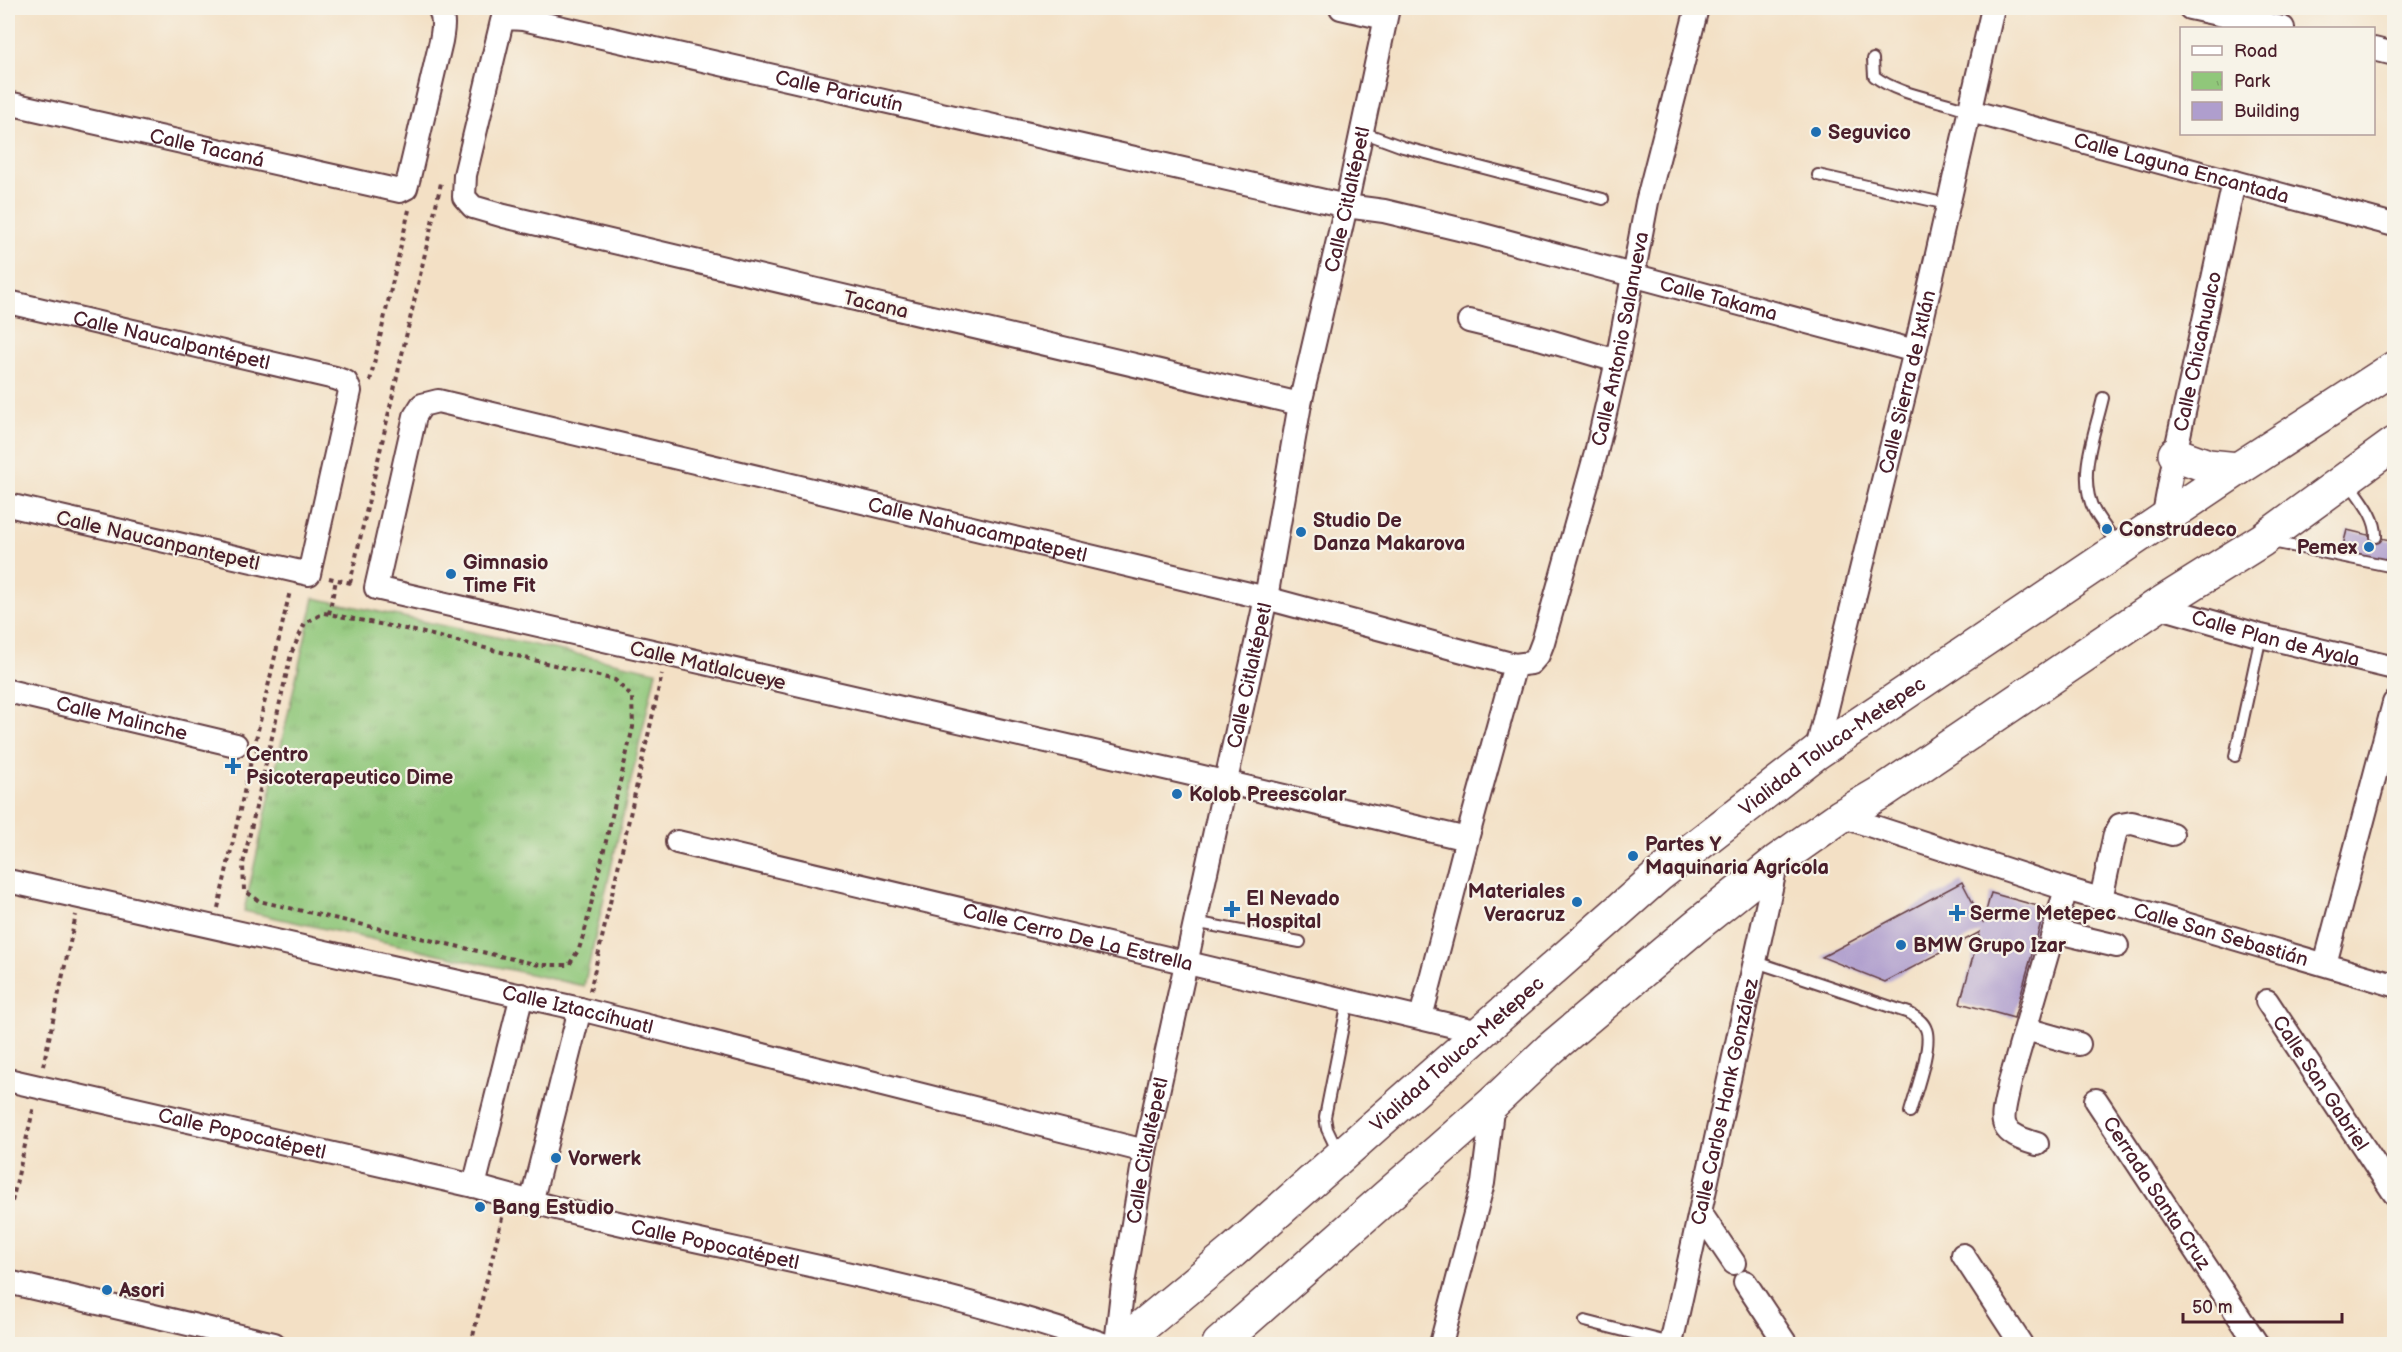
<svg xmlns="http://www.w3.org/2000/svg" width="2402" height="1352" viewBox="0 0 2402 1352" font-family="'Balsamiq Sans',sans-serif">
	<defs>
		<pattern id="park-tufts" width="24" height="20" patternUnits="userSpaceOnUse" patternTransform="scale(1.5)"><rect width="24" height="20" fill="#90c77a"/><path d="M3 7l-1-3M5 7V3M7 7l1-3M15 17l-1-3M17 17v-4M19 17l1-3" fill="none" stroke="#7eaa6a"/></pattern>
	</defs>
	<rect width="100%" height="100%" fill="#f7f3e8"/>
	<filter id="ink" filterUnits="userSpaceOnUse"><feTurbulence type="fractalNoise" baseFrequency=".0167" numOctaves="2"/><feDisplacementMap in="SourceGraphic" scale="12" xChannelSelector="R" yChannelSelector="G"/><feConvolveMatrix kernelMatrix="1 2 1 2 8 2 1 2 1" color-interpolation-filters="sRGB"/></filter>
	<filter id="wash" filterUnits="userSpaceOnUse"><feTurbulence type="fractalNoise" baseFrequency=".008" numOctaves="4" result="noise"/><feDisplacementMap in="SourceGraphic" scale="24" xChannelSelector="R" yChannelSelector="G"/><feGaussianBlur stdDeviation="1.35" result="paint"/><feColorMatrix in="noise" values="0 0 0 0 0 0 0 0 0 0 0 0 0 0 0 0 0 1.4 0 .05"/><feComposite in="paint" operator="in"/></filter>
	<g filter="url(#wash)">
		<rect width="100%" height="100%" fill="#f3e0c5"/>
		<path fill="url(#park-tufts)" stroke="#6d7352" stroke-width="1.5" d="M 314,598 L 656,671 L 584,986 L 244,911 Z"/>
		<g id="blocks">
			<path fill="#af9ecd" d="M 2347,530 L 2394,541 L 2394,565 L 2341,553 Z
				M 1962,882 L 1983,922 L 1991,893 L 2045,908 L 2014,1018 L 1960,1003 L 1980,932 L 1885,982 L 1822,957 Z"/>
		</g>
	</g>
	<g filter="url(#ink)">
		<use href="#blocks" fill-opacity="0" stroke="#633c42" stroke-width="1.5"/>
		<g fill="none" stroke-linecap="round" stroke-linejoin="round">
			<defs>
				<path id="lane" d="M 1873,59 L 1874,76 C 1900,96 1940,99 1970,111
					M 1362,132 L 1403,147 L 1603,199
					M 1818,175 L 1947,204
					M 2103,398 C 2095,433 2076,478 2095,512 C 2102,524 2111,535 2119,546
					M 2349,482 C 2359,498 2377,516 2376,537
					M 2272,542 L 2394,567
					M 2235,756 L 2261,636
					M 1194,922 L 1300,942
					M 1756,962 L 1909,1013 C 1916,1017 1923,1021 1926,1029 C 1933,1045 1915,1094 1910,1112
					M 1339,1154 L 1327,1129 L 1325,1117 L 1348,1001
					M 1585,1321 L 1671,1343"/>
				<g id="street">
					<path d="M 1341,8 L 1385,18"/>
					<path d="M 2190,8 L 2283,28"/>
					<path d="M 2374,49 L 2394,54"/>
					<path id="s1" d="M 8,103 L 400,191 L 406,188 L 409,177 L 441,41 C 443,29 445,19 439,8"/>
					<path id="s2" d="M 1970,111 L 2394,225"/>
					<path id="s3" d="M 8,302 L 335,378 L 346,382 L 350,391 L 309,574 L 8,505"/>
					<path d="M 1469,321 L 1539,338 L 1617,361"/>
					<path id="s4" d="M 1300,404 L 504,216 L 473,207 L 464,197 L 465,175 L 502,21 L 508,18 L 523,19 L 1346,206 L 1384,211 L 1476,233 L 1915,351"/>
					<path id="s5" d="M 2163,520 L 2175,454 L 2234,182"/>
					<path id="s6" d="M 2157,606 L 2261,636 L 2394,668"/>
					<path id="s7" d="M 8,691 L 236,745"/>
					<path id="s8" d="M 1816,753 L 1915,351 L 1993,8"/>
					<path id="s9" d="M 1841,816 L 2066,889 L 2394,985"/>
					<path id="s10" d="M 1467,839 C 1104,752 739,672 376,588 L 415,416 L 422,405 L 438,401 L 1266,598 L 1515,665 L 1531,663 L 1538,655 L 1543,642 L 1596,453 L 1617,361 L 1647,202 L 1697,8"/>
					<path id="s11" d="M 677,842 L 1479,1032"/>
					<path id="s12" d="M 8,881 L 580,1009 L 1145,1151"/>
					<path d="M 2101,899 L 2115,834 L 2120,825 L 2132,823 L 2172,834"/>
					<path d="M 2054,931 L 2117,946"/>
					<path d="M 2325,964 L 2394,703"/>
					<path id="s13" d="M 2267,1001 L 2394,1193"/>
					<path d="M 1421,1017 L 1467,839 L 1515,665"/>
					<path d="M 2026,1029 L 2079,1044"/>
					<path id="s14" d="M 8,1080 L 474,1186 C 681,1246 899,1272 1103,1344"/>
					<path id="s15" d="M 2096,1100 L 2257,1344"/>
					<path d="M 2037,1144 C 1993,1131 2002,1121 2010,1082 L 2066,889"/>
					<path d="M 474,1186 L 522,995"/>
					<path d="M 531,1203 L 580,1009"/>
					<path d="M 1701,1214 L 1734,1263"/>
					<path d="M 1963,1255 L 2021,1344"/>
					<path d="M 8,1282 L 274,1344"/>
					<path d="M 1745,1282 L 1786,1344"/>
					<path id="s16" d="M 1116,1344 L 1123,1284 L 1145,1151 L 1266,598 L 1300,404 L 1346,206 L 1388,8"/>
					<path d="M 1441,1344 L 1483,1183 L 1493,1103"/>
					<path id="s17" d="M 1671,1344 L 1777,861"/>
				</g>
				<g id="highway">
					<path d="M 2175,454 L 2208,466 L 2238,469"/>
					<path id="s18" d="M 1121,1344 L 1232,1252 L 1659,875 L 1816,753 L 2238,469 L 2394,368"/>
					<path d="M 1219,1344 L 1493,1103 L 1550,1049 L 1696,926 L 1777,861 L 1841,816 L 1882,792 L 2157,606 L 2262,540 L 2394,444"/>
				</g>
			</defs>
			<use href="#lane" stroke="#633c42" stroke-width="14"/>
			<use href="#street" stroke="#633c42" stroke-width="26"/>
			<use href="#highway" stroke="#633c42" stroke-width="36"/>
			<path stroke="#633c42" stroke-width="4" stroke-dasharray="4.5 4.5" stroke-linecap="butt" d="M 370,381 L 409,210
				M 329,578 L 351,583
				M 350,583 L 441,183
				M 324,613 L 420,632 L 615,680 L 632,697 L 633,727 L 585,930 L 579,949 L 569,965 L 539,965 L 259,901 L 244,890 L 243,864 L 291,654 L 305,623 Z
				M 329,614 L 336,580
				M 256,739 L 290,591
				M 255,749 L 269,752
				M 218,908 L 251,761
				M 590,991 L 662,674
				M 43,1066 L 76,915
				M 8,1219 L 34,1106
				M 471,1344 L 503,1214"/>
			<use href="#lane" stroke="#fff" stroke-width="10"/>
			<use href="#street" stroke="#fff" stroke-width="22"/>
			<use href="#highway" stroke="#fff" stroke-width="33"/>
		</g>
	</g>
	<g fill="#1f6fb2" stroke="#f7f3e8" stroke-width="2">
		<circle cx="1816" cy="132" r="6"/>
		<circle cx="2107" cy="529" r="6"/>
		<circle cx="1301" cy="532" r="6"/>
		<circle cx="2369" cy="547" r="6"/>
		<circle cx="451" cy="574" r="6"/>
		<path d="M230 757h6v6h6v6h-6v6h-6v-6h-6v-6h6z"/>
		<circle cx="1177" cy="794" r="6"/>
		<circle cx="1633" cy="856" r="6"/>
		<circle cx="1577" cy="902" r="6"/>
		<path d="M1229 900h6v6h6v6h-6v6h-6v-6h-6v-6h6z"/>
		<path d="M1954 904h6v6h6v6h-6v6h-6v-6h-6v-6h6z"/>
		<circle cx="1901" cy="945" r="6"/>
		<circle cx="556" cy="1158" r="6"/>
		<circle cx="480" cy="1207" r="6"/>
		<circle cx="107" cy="1290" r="6"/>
	</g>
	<g text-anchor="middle" stroke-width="4.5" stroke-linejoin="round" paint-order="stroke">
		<g font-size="20" fill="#4a1f2b" stroke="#f7f3e8">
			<text dy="7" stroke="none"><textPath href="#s4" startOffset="1390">Calle Paricutín</textPath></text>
			<text dy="7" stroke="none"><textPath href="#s1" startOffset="204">Calle Tacaná</textPath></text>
			<text dy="7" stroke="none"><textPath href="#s2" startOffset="219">Calle Laguna Encantada</textPath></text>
			<text dy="7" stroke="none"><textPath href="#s16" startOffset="1168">Calle Citlaltépetl</textPath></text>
			<text dy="7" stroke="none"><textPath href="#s4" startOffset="2294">Calle Takama</textPath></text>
			<text transform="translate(876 304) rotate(13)" y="7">Tacana</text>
			<text dy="7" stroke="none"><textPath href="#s10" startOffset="2788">Calle Antonio Salanueva</textPath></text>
			<text dy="7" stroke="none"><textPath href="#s3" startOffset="168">Calle Naucalpantépetl</textPath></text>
			<text dy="7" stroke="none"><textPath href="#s5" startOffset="172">Calle Chicahualco</textPath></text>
			<text dy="7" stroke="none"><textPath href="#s8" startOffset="382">Calle Sierra de Ixtlán</textPath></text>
			<text dy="7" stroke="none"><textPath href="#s10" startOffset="1880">Calle Nahuacampatepetl</textPath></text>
			<text transform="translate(158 540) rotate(13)" y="7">Calle Naucanpantepetl</text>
			<text dy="7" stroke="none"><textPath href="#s6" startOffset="123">Calle Plan de Ayala</textPath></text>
			<text transform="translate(708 665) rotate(13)" y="7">Calle Matlalcueye</text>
			<text dy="7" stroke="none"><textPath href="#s16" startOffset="682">Calle Citlaltépetl</textPath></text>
			<text dy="7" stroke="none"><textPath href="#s7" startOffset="117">Calle Malinche</textPath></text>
			<text dy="7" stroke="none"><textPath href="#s18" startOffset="930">Vialidad Toluca-Metepec</textPath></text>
			<text dy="7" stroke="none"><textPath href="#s9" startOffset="398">Calle San Sebastián</textPath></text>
			<text dy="7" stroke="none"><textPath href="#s11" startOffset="412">Calle Cerro De La Estrella</textPath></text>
			<text dy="7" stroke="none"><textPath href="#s12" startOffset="584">Calle Iztaccíhuatl</textPath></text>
			<text dy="7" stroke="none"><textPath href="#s18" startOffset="444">Vialidad Toluca-Metepec</textPath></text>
			<text dy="7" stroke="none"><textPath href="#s13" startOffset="98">Calle San Gabriel</textPath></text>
			<text dy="7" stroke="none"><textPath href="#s17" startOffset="248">Calle Carlos Hank González</textPath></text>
			<text dy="7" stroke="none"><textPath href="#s14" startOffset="240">Calle Popocatépetl</textPath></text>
			<text dy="7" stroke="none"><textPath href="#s16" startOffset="196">Calle Citlaltépetl</textPath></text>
			<text dy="7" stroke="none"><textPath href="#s15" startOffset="111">Cerrada Santa Cruz</textPath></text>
			<text dy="7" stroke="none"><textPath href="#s14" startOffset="726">Calle Popocatépetl</textPath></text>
		</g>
		<g font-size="20" font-weight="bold" fill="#4a1f2b" stroke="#f7f3e8" text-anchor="start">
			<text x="1828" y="139">Seguvico</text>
			<text x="1313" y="527">Studio De<tspan x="1313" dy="23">Danza Makarova</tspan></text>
			<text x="2119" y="536">Construdeco</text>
			<text x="2357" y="554" text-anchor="end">Pemex</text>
			<text x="463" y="569">Gimnasio<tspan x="463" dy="23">Time Fit</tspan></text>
			<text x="246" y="761">Centro<tspan x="246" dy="23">Psicoterapeutico Dime</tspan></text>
			<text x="1189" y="801">Kolob Preescolar</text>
			<text x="1645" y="851">Partes Y<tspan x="1645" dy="23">Maquinaria Agrícola</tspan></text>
			<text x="1565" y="898" text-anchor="end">Materiales<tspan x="1565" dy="23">Veracruz</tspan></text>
			<text x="1246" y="905">El Nevado<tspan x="1246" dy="23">Hospital</tspan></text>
			<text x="1970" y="920">Serme Metepec</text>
			<text x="1913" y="952">BMW Grupo Izar</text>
			<text x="568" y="1165">Vorwerk</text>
			<text x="492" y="1214">Bang Estudio</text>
			<text x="119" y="1297">Asori</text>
		</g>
	</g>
	<rect width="2402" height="1352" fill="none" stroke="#f7f3e8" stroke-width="30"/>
	<rect x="2180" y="27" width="195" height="108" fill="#f7f3e8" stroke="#b29e9c" stroke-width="1.5"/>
	<rect x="2192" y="46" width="30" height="9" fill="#ffffff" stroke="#b29e9c" stroke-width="1.5"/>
	<text x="2234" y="57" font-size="18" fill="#4a1f2b">Road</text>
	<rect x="2192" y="72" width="30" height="18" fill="url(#park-tufts)" stroke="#b29e9c" stroke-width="1.5"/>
	<text x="2234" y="87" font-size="18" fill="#4a1f2b">Park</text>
	<rect x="2192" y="102" width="30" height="18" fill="#af9ecd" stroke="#b29e9c" stroke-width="1.5"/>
	<text x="2234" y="117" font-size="18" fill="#4a1f2b">Building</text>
	<path d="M2183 1313v9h159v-9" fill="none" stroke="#4a1f2b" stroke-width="3"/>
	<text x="2192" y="1313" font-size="18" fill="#4a1f2b" stroke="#f7f3e8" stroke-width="4.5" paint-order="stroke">50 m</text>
</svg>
